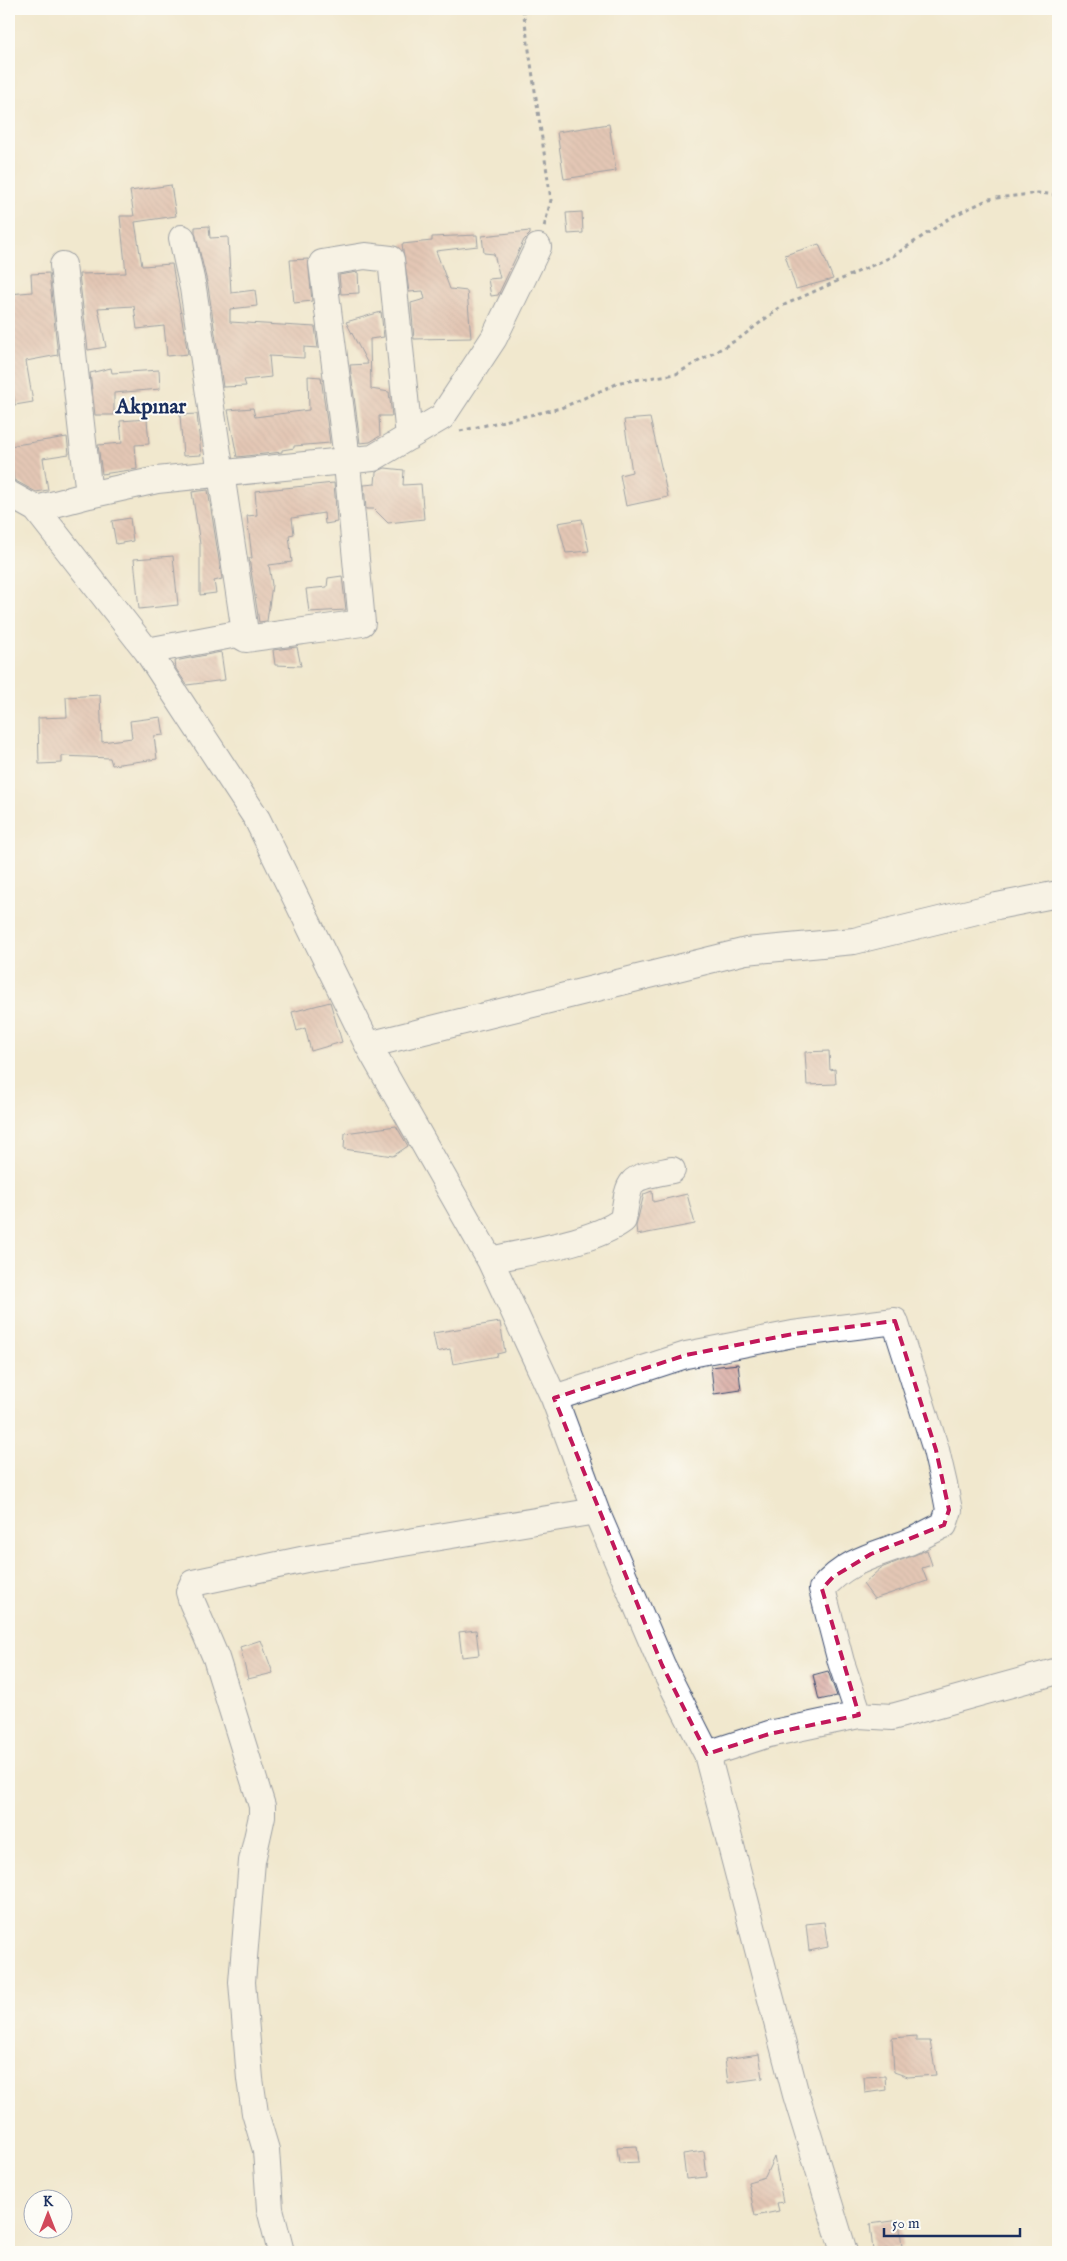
<svg xmlns="http://www.w3.org/2000/svg" width="1067" height="2261" viewBox="0 0 1067 2261" font-family="'IM FELL English',serif">
	<defs>
		<pattern id="building-back-hatch" width="6" height="6" patternUnits="userSpaceOnUse" patternTransform="scale(1.25)"><rect width="6" height="6" fill="#d39e95"/><path d="M-1 5l2 2M0 0l6 6M5-1l2 2" fill="none" stroke="#aa817d"/></pattern>
	</defs>
	<rect width="100%" height="100%" fill="#fdfcf7"/>
	<filter id="ink" filterUnits="userSpaceOnUse"><feTurbulence type="fractalNoise" baseFrequency=".02" numOctaves="2"/><feDisplacementMap in="SourceGraphic" scale="10" xChannelSelector="R" yChannelSelector="G"/><feConvolveMatrix kernelMatrix="1 2 1 2 8 2 1 2 1" color-interpolation-filters="sRGB"/></filter>
	<filter id="wash" filterUnits="userSpaceOnUse"><feTurbulence type="fractalNoise" baseFrequency=".0096" numOctaves="4" result="noise"/><feDisplacementMap in="SourceGraphic" scale="20" xChannelSelector="R" yChannelSelector="G"/><feGaussianBlur stdDeviation="1.12" result="paint"/><feColorMatrix in="noise" values="0 0 0 0 0 0 0 0 0 0 0 0 0 0 0 0 0 1.4 0 .05"/><feComposite in="paint" operator="in"/></filter>
	<g filter="url(#wash)">
		<rect width="100%" height="100%" fill="#f1e8ce"/>
		<g id="blocks">
			<path fill="url(#building-back-hatch)" d="M 609,124 L 616,171 L 564,179 L 557,132 Z
				M 171,185 L 176,216 L 135,222 L 142,266 L 172,264 L 188,354 L 167,356 L 164,326 L 137,329 L 134,306 L 98,308 L 106,347 L 88,350 L 79,274 L 126,273 L 120,216 L 134,216 L 130,191 Z
				M 582,212 L 583,233 L 568,234 L 566,213 Z
				M 209,226 L 210,238 L 228,237 L 231,293 L 255,290 L 257,306 L 230,309 L 230,322 L 315,327 L 318,348 L 304,347 L 304,358 L 269,356 L 271,377 L 244,380 L 246,386 L 223,387 L 208,286 L 195,232 L 195,227 Z
				M 530,231 L 530,234 L 524,240 L 498,295 L 491,296 L 488,279 L 500,278 L 494,254 L 484,253 L 482,236 Z
				M 477,235 L 478,246 L 436,251 L 450,289 L 467,291 L 471,338 L 414,339 L 411,303 L 425,299 L 423,291 L 409,292 L 402,244 L 432,241 L 432,237 Z
				M 819,244 L 833,279 L 796,289 L 785,255 Z
				M 308,259 L 312,301 L 294,303 L 290,260 Z
				M 358,272 L 359,293 L 341,294 L 339,275 Z
				M 49,273 L 58,355 L 26,361 L 33,402 L 15,405 L 9,365 L 9,294 L 32,292 L 31,274 Z
				M 381,312 L 384,337 L 370,339 L 371,389 L 389,392 L 392,416 L 379,416 L 380,436 L 370,442 L 360,443 L 350,365 L 368,364 L 346,322 Z
				M 111,368 L 112,373 L 159,370 L 160,389 L 114,393 L 114,415 L 95,415 L 90,373 Z
				M 308,376 L 321,377 L 330,443 L 294,446 L 294,448 L 282,450 L 282,452 L 237,457 L 228,410 L 253,408 L 255,417 L 309,410 Z
				M 197,414 L 201,455 L 183,456 L 180,415 Z
				M 650,418 L 668,497 L 626,506 L 620,475 L 632,472 L 624,420 Z
				M 147,419 L 149,444 L 135,445 L 137,469 L 102,474 L 98,445 L 122,443 L 120,421 Z
				M 67,437 L 69,454 L 43,458 L 48,490 L 36,492 L 14,480 L 9,446 Z
				M 385,468 L 404,470 L 403,485 L 421,484 L 424,519 L 388,523 L 374,509 L 366,509 L 364,485 L 375,484 L 376,472 Z
				M 334,483 L 337,522 L 325,524 L 324,513 L 292,518 L 294,534 L 289,535 L 292,562 L 269,565 L 272,585 L 267,621 L 259,622 L 249,558 L 252,558 L 247,516 L 257,515 L 255,491 Z
				M 208,490 L 222,579 L 214,581 L 216,593 L 200,595 L 200,544 L 192,492 Z
				M 130,518 L 133,541 L 116,544 L 112,521 Z
				M 582,519 L 589,551 L 566,553 L 558,523 Z
				M 173,556 L 178,605 L 139,609 L 134,559 Z
				M 342,576 L 346,610 L 309,612 L 306,589 L 327,587 L 328,578 Z
				M 297,647 L 301,666 L 275,665 L 273,650 Z
				M 221,652 L 225,680 L 187,685 L 176,669 L 175,661 Z
				M 100,695 L 102,742 L 132,738 L 130,721 L 161,717 L 164,735 L 154,736 L 157,759 L 112,765 L 110,758 L 62,756 L 62,763 L 39,764 L 38,718 L 67,717 L 66,697 Z
				M 330,1002 L 342,1042 L 311,1051 L 305,1028 L 297,1031 L 292,1012 Z
				M 829,1051 L 830,1070 L 835,1069 L 836,1084 L 807,1085 L 805,1052 Z
				M 396,1126 L 408,1146 L 393,1156 L 344,1149 L 345,1133 Z
				M 652,1191 L 653,1202 L 687,1194 L 695,1224 L 637,1235 L 636,1226 L 644,1194 Z
				M 500,1322 L 505,1352 L 497,1354 L 498,1356 L 453,1364 L 450,1349 L 437,1352 L 433,1333 Z
				M 738,1364 L 741,1390 L 714,1394 L 711,1367 Z
				M 927,1550 L 932,1565 L 922,1568 L 927,1581 L 874,1599 L 863,1584 L 881,1568 Z
				M 476,1630 L 479,1655 L 462,1657 L 459,1632 Z
				M 261,1640 L 273,1673 L 248,1679 L 240,1647 Z
				M 828,1671 L 837,1696 L 819,1700 L 813,1675 Z
				M 824,1922 L 828,1947 L 809,1951 L 806,1924 Z
				M 916,2036 L 916,2041 L 930,2041 L 936,2075 L 908,2077 L 894,2072 L 892,2038 Z
				M 759,2054 L 763,2078 L 728,2083 L 725,2059 Z
				M 885,2076 L 886,2090 L 865,2093 L 864,2077 Z
				M 637,2146 L 639,2162 L 619,2163 L 617,2147 Z
				M 704,2151 L 707,2177 L 686,2179 L 683,2154 Z
				M 774,2157 L 783,2202 L 777,2203 L 779,2211 L 755,2216 L 748,2182 L 765,2177 Z
				M 899,2220 L 902,2247 L 873,2251 L 870,2224 Z"/>
		</g>
	</g>
	<g filter="url(#ink)">
		<use href="#blocks" fill-opacity="0" stroke="#3b4b6f" stroke-width="1"/>
		<g fill="none" stroke-linecap="round" stroke-linejoin="round">
			<defs>
				<path id="minor" d="M 182,238 L 193,288 L 246,639
					M 63,265 L 89,495
					M 9,494 L 36,509 L 147,651 L 257,819 L 368,1045 L 490,1260 L 554,1398 L 596,1511 L 662,1665 L 707,1754 L 796,2095 L 844,2252
					M 36,509 L 89,495 L 157,480 L 373,458 L 442,417 L 494,338 L 538,247
					M 147,651 L 237,634 L 246,639 L 362,623 L 345,443 L 322,263 L 365,256 L 391,259 L 409,437
					M 368,1045 L 746,951 L 854,941 L 997,906 L 1058,894
					M 490,1260 C 529,1251 592,1243 623,1220 C 630,1175 628,1179 672,1170
					M 554,1398 L 686,1355 L 793,1334 L 895,1321 L 936,1450 L 945,1489 L 949,1510 L 944,1525 C 932,1530 921,1537 909,1542 C 876,1555 846,1560 822,1589 L 841,1662 L 859,1715
					M 707,1754 L 769,1734 L 859,1715 L 892,1717 L 1058,1671
					M 281,2252 L 270,2209 L 266,2150 L 255,2113 L 250,2079 L 242,1982 L 252,1861 L 262,1816 L 262,1806 L 216,1658 L 192,1602 L 189,1592 L 193,1583 L 306,1559 L 596,1511"/>
			</defs>
			<use href="#minor" stroke="#3b4b6f" stroke-width="28"/>
			<path stroke="#3b4b6f" stroke-width="3" stroke-dasharray="4 4" stroke-linecap="butt" d="M 523,9 L 551,200 L 544,227
				M 460,431 L 561,408 L 621,382 L 676,374 L 740,338 L 782,306 L 893,256 L 953,216 L 989,199 L 1038,193 L 1058,195"/>
			<use href="#minor" stroke="#fff" stroke-width="26"/>
		</g>
	</g>
	<path d="M0 0H1067V2261H0ZM 895,1321 L 936,1450 L 949,1510 L 944,1525 L 871,1554 L 833,1577 L 822,1589 L 859,1715 L 769,1734 L 707,1754 L 662,1665 L 554,1398 L 686,1355 L 793,1334 Z" fill="#f1e8ce" fill-opacity=".55" fill-rule="evenodd"/>
	<path fill="none" stroke="#c2185b" stroke-width="4" stroke-dasharray="10 6" stroke-linejoin="round" d="M 895,1321 L 936,1450 L 949,1510 L 944,1525 L 871,1554 L 833,1577 L 822,1589 L 859,1715 L 769,1734 L 707,1754 L 662,1665 L 554,1398 L 686,1355 L 793,1334 Z"/>
	<g text-anchor="middle" stroke-width="4" stroke-linejoin="round" paint-order="stroke">
		<g font-size="21" font-weight="bold" fill="#1b2f5e" stroke="#fdfcf7">
			<text x="151" y="413">Akpınar</text>
		</g>
	</g>
	<rect width="1067" height="2261" fill="none" stroke="#fdfcf7" stroke-width="30"/>
	<g transform="translate(48 2214)"><circle r="24" fill="#fdfcf7" stroke="#a3aaba"/>
	<path d="M0-4L9 19L0 12L-9 19Z" fill="#d1495b"/>
	<text y="-8" font-size="14" font-weight="bold" text-anchor="middle" fill="#1b2f5e">K</text>
	</g>
	<path d="M884 2228v8h136v-8" fill="none" stroke="#1b2f5e" stroke-width="2.5"/>
	<text x="892" y="2228" font-size="15" fill="#1b2f5e" stroke="#fdfcf7" stroke-width="4" paint-order="stroke">50 m</text>
</svg>
